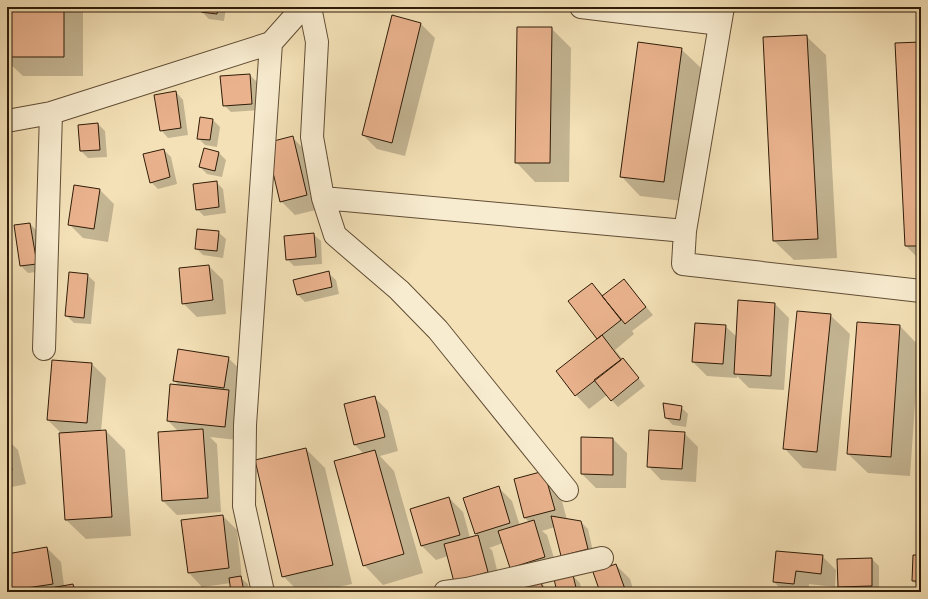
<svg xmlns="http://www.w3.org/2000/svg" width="928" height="599" viewBox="0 0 928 599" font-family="'IM FELL DW Pica',serif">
	<rect width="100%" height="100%" fill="#f4e1b7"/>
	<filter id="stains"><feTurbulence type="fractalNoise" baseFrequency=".005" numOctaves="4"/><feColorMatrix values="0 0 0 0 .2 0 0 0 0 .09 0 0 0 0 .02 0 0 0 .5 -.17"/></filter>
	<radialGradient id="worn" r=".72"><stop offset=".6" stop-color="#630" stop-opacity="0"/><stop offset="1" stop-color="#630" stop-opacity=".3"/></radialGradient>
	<path fill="#0003" d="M 7,7 L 83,7 L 83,76 L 23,76 L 7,61 Z
		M 203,7 L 226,7 L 224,21 L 209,19 L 202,12 Z
		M 392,17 L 421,24 L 435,38 L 405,156 L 377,149 L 363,135 Z
		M 551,28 L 571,48 L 569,182 L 535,182 L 516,162 Z
		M 806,36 L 826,55 L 837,258 L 794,260 L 774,241 Z
		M 921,43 L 921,261 L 906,246 Z
		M 681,49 L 701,68 L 683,201 L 640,196 L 621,176 Z
		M 250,75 L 257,82 L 259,110 L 231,112 L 224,105 Z
		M 176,92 L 183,100 L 188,135 L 168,138 L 161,130 Z
		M 213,120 L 220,127 L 217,147 L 205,145 L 198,138 Z
		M 98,124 L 105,131 L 107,157 L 88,158 L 81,151 Z
		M 293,138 L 307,152 L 320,209 L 295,215 L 281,201 Z
		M 164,150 L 171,157 L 177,184 L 158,189 L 151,182 Z
		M 219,153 L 226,160 L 222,177 L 207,174 L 200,167 Z
		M 216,182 L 223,189 L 226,213 L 204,216 L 197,209 Z
		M 100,190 L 114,204 L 108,242 L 83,238 L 69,224 Z
		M 30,224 L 37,231 L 43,271 L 28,273 L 21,266 Z
		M 218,232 L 226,239 L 223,258 L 203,255 L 196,248 Z
		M 313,234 L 321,241 L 322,264 L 294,266 L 287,259 Z
		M 209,266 L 223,280 L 226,314 L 197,317 L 183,303 Z
		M 328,273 L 336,280 L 339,294 L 305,302 L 298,295 Z
		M 87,275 L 95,282 L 91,324 L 74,323 L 67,316 Z
		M 624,280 L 653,315 L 632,331 L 634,334 L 615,350 L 645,386 L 618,407 L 607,395 L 589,409 L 576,395 L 598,339 L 592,284 L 604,296 Z
		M 775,304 L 789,318 L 784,390 L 749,388 L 737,376 L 737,378 L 707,376 L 693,362 L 725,326 L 737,337 Z
		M 830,315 L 850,334 L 836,471 L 803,468 L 784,448 Z
		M 858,323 L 900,326 L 919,346 L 910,476 L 868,473 L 848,454 Z
		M 228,358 L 242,371 L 238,440 L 210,437 L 217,444 L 221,512 L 177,515 L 163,501 L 179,432 L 168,421 L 180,386 L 174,381 Z
		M 53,361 L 92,364 L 106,378 L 101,431 L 106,431 L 125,450 L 131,536 L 86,539 L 66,520 L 62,434 L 48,420 Z
		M 7,374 L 10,390 L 7,391 Z
		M 374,397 L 388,411 L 398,451 L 380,456 L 394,471 L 423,573 L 383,585 L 364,565 L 364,454 L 355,445 L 346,405 Z
		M 681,407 L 688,414 L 686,427 L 673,425 L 666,418 Z
		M 7,424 L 12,444 L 18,450 L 26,484 L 7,488 Z
		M 684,433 L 698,447 L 696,482 L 661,480 L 648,466 Z
		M 613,439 L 627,453 L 626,488 L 596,488 L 582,474 Z
		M 306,449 L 325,468 L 352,584 L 317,592 L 299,592 L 283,576 Z
		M 544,472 L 558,486 L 567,520 L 581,522 L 588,529 L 594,556 L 569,562 L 562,555 L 555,527 L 542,531 L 547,535 L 558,571 L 511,568 L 503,543 L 489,548 L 492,550 L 501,586 L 480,592 L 448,556 L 436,560 L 422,546 L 412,509 L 449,498 L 463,512 L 470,538 L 478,536 L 464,499 L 498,487 L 512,501 L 520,526 L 530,523 L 525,518 Z
		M 223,516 L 237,530 L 242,579 L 248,584 L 249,592 L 232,592 L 231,583 L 202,587 L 189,573 Z
		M 47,548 L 61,562 L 64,586 L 73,585 L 80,592 L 7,592 L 7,555 Z
		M 822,556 L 836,570 L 835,587 L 809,584 L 808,592 L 784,592 L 774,582 Z
		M 921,556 L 921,589 L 913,581 Z
		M 872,559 L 879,566 L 879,592 L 845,592 L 839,586 Z
		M 616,565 L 630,579 L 634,592 L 601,592 Z
		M 573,576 L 580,583 L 582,592 L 558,592 Z
		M 541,583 L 550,592 L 507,592 Z"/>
	<path fill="#eab38e" stroke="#2e1c08" d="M 7,7 L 64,7 L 64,57 L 7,57 Z
		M 202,7 L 218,7 L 217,14 L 201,12 Z
		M 392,15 L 421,23 L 392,143 L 362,135 Z
		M 517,27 L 552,27 L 550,163 L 515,163 Z
		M 807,35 L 818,239 L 773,241 L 763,37 Z
		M 638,42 L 682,48 L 664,182 L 620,177 Z
		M 921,42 L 921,246 L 905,246 L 895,43 Z
		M 250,74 L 252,104 L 223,106 L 220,76 Z
		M 176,91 L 181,128 L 160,131 L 154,95 Z
		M 200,117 L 213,119 L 210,140 L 197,139 Z
		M 98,123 L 100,150 L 80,151 L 78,125 Z
		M 293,136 L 307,195 L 280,202 L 266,143 Z
		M 204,148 L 219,152 L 215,171 L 199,167 Z
		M 164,149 L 170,177 L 150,183 L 143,154 Z
		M 217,181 L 219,207 L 196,210 L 193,184 Z
		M 74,185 L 100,189 L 94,229 L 68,225 Z
		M 30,223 L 37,264 L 20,266 L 14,225 Z
		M 197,229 L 219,231 L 217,251 L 195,249 Z
		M 314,233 L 316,257 L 286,260 L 284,236 Z
		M 209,265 L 213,300 L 182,304 L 179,268 Z
		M 329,271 L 332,287 L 297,295 L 293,280 Z
		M 69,272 L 88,274 L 84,318 L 65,316 Z
		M 624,279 L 646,307 L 625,324 L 602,296 Z
		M 592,283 L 621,320 L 597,339 L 568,301 Z
		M 738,300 L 775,303 L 771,376 L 734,374 Z
		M 797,311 L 831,314 L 817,452 L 783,449 Z
		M 857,322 L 900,325 L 891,457 L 847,454 Z
		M 695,323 L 726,325 L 723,364 L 692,362 Z
		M 602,335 L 621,360 L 575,396 L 556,371 Z
		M 178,349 L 229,357 L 224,388 L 173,381 Z
		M 623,358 L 639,378 L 611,401 L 594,380 Z
		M 52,360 L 92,363 L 87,423 L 47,420 Z
		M 170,384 L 229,390 L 225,427 L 167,421 Z
		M 375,396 L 385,437 L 354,445 L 344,404 Z
		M 663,403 L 682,406 L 680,420 L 665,418 Z
		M 203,429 L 208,498 L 162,501 L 158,432 Z
		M 106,430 L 112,517 L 65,520 L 59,433 Z
		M 649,430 L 685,432 L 682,469 L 647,467 Z
		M 581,437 L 613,438 L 613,475 L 581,474 Z
		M 7,445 L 12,470 L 7,472 Z
		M 306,448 L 333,565 L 282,577 L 255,460 Z
		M 375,450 L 404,554 L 363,566 L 334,461 Z
		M 544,471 L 555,510 L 524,518 L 514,479 Z
		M 499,486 L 510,523 L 475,534 L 463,498 Z
		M 449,497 L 460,535 L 421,546 L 410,509 Z
		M 920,501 L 921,501 L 921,546 L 918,546 Z
		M 223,515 L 229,568 L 188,573 L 181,520 Z
		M 551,516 L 581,521 L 588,549 L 561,556 Z
		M 534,520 L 545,557 L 510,568 L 498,531 Z
		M 478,535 L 488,572 L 454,582 L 444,544 Z
		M 47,547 L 53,584 L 7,591 L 7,554 Z
		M 776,551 L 823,555 L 821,574 L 796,571 L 794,584 L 773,582 Z
		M 913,555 L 921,555 L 921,581 L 912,581 Z
		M 872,558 L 872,586 L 838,587 L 837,559 Z
		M 616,564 L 626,592 L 600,592 L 593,572 Z
		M 573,575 L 577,592 L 557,592 L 554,579 Z
		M 241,576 L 244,592 L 231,592 L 229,578 Z
		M 541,582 L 544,592 L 506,592 L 506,591 Z
		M 73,584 L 75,592 L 46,592 L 45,589 Z"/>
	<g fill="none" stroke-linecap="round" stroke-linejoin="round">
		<defs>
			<path id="minor" d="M 310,7 L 317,42 L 312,137 L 323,198 L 685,231
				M 581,7 L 720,24
				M 723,7 L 685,231 L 683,264 L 921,291
				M 271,43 L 303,7
				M 7,121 L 51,113 L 271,43 L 245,425 L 244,506 L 263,592
				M 323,198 L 335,235 L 399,290 L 438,330 L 567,490
				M 44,349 L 51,113
				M 445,592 L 467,589 L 602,558"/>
		</defs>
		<use href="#minor" stroke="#604d34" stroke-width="24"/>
		<use href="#minor" stroke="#f8ecd0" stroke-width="22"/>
	</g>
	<rect width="928" height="599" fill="none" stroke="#f4e1b7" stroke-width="24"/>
	<rect x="8" y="8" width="912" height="583" fill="none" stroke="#2e1c08" stroke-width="2"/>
	<rect x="12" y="12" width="904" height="575" fill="none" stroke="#2e1c08"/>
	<rect width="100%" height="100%" filter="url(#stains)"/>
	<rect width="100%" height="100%" fill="url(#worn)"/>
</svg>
